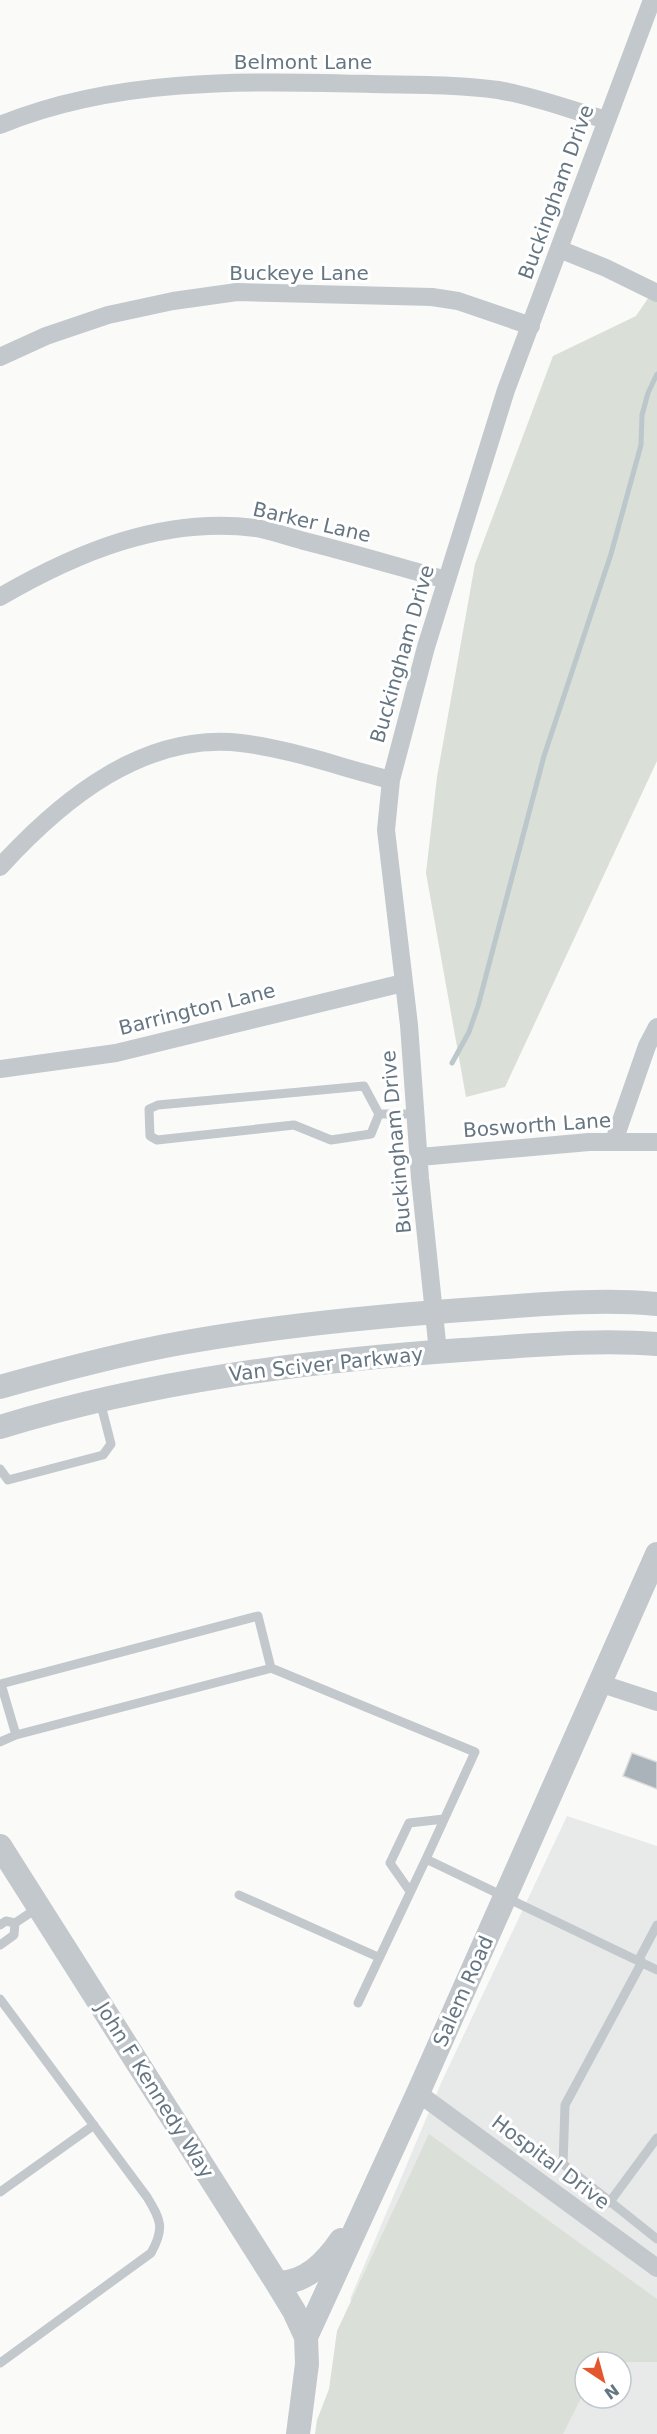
<svg xmlns="http://www.w3.org/2000/svg" width="657" height="2434" viewBox="0 0 657 2434" font-family="'DejaVu Sans',sans-serif">
	<rect width="100%" height="100%" fill="#fafaf8"/>
	<path fill="#e8e9e9" fill-rule="evenodd" d="M 567,1816 L 657,1846 L 657,2434 L 528,2434 L 350,2299 L 442,2081 ZM 585,2362 L 621,2362 L 621,2398 L 585,2398 Z"/>
	<path fill="#dadfd7" d="M 657,285 L 657,761 L 505,1087 L 466,1097 L 426,873 L 437,777 L 475,564 L 553,356 L 636,316 Z
		M 429,2134 L 657,2299 L 657,2362 L 585,2362 L 585,2390 L 563,2434 L 315,2434 L 317,2420 L 329,2389 L 337,2331 Z"/>
	<g fill="none" stroke-linecap="round" stroke-linejoin="round">
		<path stroke="#bbc7cb" stroke-width="5" d="M 452,1063 L 469,1032 L 478,1006 L 544,756 L 611,554 L 641,445 L 642,415 L 648,393 L 657,374"/>
	</g>
	<path fill="#aab3b9" stroke="#dcdcda" stroke-width="1.5" d="M 632,1753 L 657,1762 L 657,1789 L 623,1776 Z"/>
	<g fill="none" stroke-linecap="round" stroke-linejoin="round">
		<path stroke="#c3c8cc" stroke-width="9" d="M 379,1114 L 371,1134 L 331,1140 L 294,1125 L 157,1140 L 150,1136 L 149,1109 L 158,1105 L 364,1086 L 379,1114 L 416,1114
			M 0,1469 L 8,1480 L 103,1455 L 111,1444 L 100,1401
			M 16,1735 L 272,1668
			M 0,1742 L 16,1735 L 1,1684 L 258,1616 L 271,1668 L 475,1752 L 426,1859 L 657,1970
			M 409,1890 L 390,1863 L 409,1823 L 444,1819
			M 239,1895 L 378,1957
			M 0,1925 L 6,1921 L 15,1923 L 39,1907
			M 0,1945 L 14,1935 L 15,1923
			M 638,1961 L 657,1925
			M 642,1962 L 565,2105 L 563,2164 L 657,2239
			M 0,1999 L 147,2197 C 161,2220 165,2228 151,2253 L 0,2363
			M 358,2003 L 426,1859
			M 0,2192 L 94,2125
			M 609,2203 L 657,2138"/>
		<path stroke="#c3c8cc" stroke-width="18" d="M 0,125 C 116,77 247,81 371,84 C 413,85 456,84 498,90 C 535,96 570,110 607,120
			M 559,249 L 606,268 L 657,293
			M 0,357 L 46,336 L 108,315 L 173,301 L 237,292 L 432,297 L 458,301 L 531,326
			M 0,597 C 77,552 164,516 256,528 C 272,531 289,537 304,541 C 352,553 399,567 446,580
			M 0,867 C 62,799 144,732 241,743 C 292,749 342,768 391,780
			M 0,1069 L 116,1053 L 403,983
			M 614,1141 L 647,1046 L 657,1027
			M 420,1157 L 589,1142 L 657,1142
			M 438,1352 L 420,1178 L 409,1025 L 386,830 L 391,780 L 426,647 L 506,390 L 652,0
			M 599,1683 L 657,1702
			M 418,2093 L 657,2268"/>
		<path stroke="#c3c8cc" stroke-width="24" d="M 0,1387 C 60,1370 120,1354 181,1343 C 274,1326 368,1317 462,1310 C 526,1306 592,1298 657,1304
			M 0,1427 C 150,1381 305,1361 462,1350 C 527,1346 592,1339 657,1344
			M 0,1846 L 277,2283 L 294,2311 L 306,2337
			M 277,2283 C 306,2283 326,2262 341,2240
			M 298,2434 L 307,2364 L 306,2337 L 418,2093 L 657,1554"/>
	</g>
	<g text-anchor="middle" stroke-width="6" stroke-linejoin="round" paint-order="stroke">
		<g font-size="20" fill="#657683" stroke="#fff">
			<text x="303" y="69">Belmont Lane</text>
			<text transform="translate(556 192) rotate(-70)" y="7">Buckingham Drive</text>
			<text x="299" y="280">Buckeye Lane</text>
			<text transform="translate(312 522) rotate(13)" y="7">Barker Lane</text>
			<text transform="translate(402 654) rotate(-74)" y="7">Buckingham Drive</text>
			<text transform="translate(197 1009) rotate(-14)" y="7">Barrington Lane</text>
			<text transform="translate(537 1125) rotate(-4)" y="7">Bosworth Lane</text>
			<text transform="translate(396 1142) rotate(-95)" y="7">Buckingham Drive</text>
			<text transform="translate(326 1364) rotate(-6)" y="7">Van Sciver Parkway</text>
			<text transform="translate(463 1991) rotate(-66)" y="7">Salem Road</text>
			<text transform="translate(155 2090) rotate(58)" y="7">John F Kennedy Way</text>
			<text transform="translate(551 2162) rotate(37)" y="7">Hospital Drive</text>
		</g>
	</g>
	<g transform="translate(603 2380) rotate(144)"><circle r="28" fill="#ffffff" stroke="#c1c8cd" stroke-width="1.5"/>
	<path d="M0-4.5L10 22L0 15L-10 22Z" fill="#e4572e"/>
	<text y="-9" font-size="16" font-weight="bold" text-anchor="middle" fill="#657683">N</text>
	</g>
</svg>
